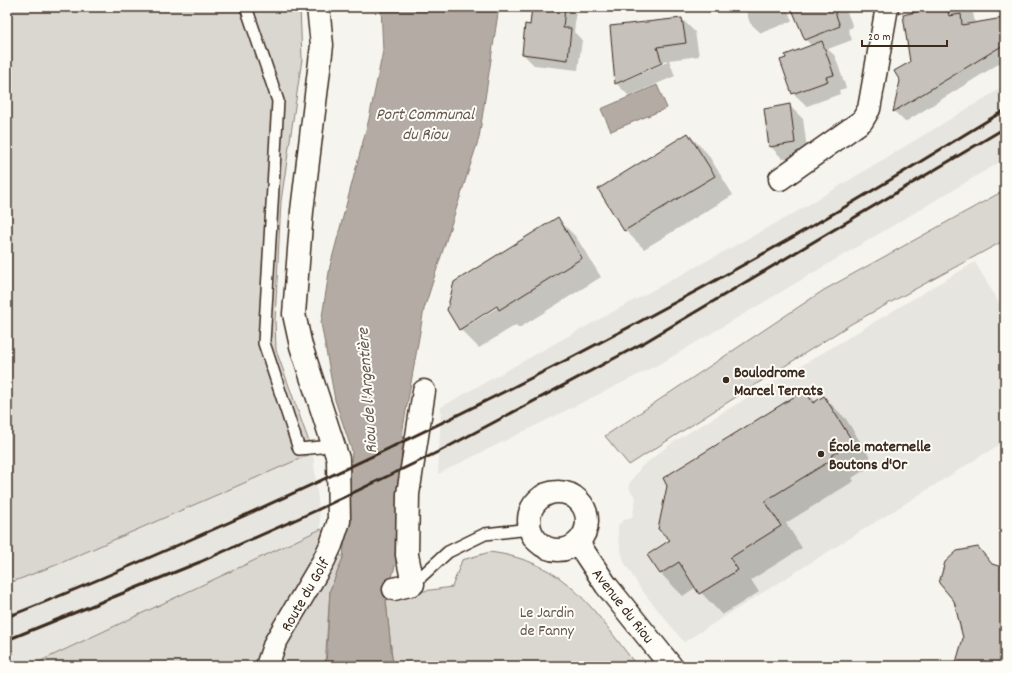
<svg xmlns="http://www.w3.org/2000/svg" width="1012" height="673" viewBox="0 0 1012 673" font-family="Dekko,sans-serif">
	<rect width="100%" height="100%" fill="#f5f4ee"/>
	<filter id="ink" filterUnits="userSpaceOnUse"><feTurbulence type="fractalNoise" baseFrequency=".025" numOctaves="2"/><feDisplacementMap in="SourceGraphic" scale="8" xChannelSelector="R" yChannelSelector="G"/><feConvolveMatrix kernelMatrix="1 2 1 2 8 2 1 2 1" color-interpolation-filters="sRGB"/></filter>
	<g filter="url(#ink)">
		<path fill="#e7e5df" d="M 1005,86 L 1005,159 L 658,365 L 438,474 L 441,407 L 563,339 L 793,214 Z
			M 975,262 L 1005,313 L 1005,441 L 684,642 L 640,588 L 624,562 L 618,538 L 618,526 L 620,523 L 624,520 L 632,518 L 636,498 L 630,490 L 629,484 L 641,467 L 673,442 Z
			M 313,453 L 321,529 L 30,666 L 7,666 L 7,584 L 56,565 Z"/>
		<path fill="#dad6d0" stroke="#8a8077" d="M 7,7 L 300,7 L 302,59 L 281,201 L 275,320 L 276,350 L 313,453 L 56,565 L 7,584 Z
			M 1005,190 L 1005,240 L 851,324 L 629,465 L 605,436 L 824,290 Z
			M 321,529 L 343,558 L 330,590 L 325,666 L 30,666 Z
			M 490,552 C 568,562 593,610 637,666 L 395,666 L 392,658 L 386,601 L 388,596 L 452,587 L 462,560 Z"/>
		<path fill="#b4aca4" stroke="#84786e" d="M 381,7 L 499,7 L 479,138 L 424,309 L 403,428 L 397,558 L 386,601 L 392,658 L 395,666 L 326,666 L 330,590 L 343,558 L 352,451 L 335,400 L 321,323 L 330,266 L 369,119 L 383,51 Z
			M 657,85 L 667,108 L 611,131 L 601,109 Z"/>
		<path fill="#0003" fill-rule="evenodd" d="M 533,7 L 568,7 L 576,15 L 574,32 L 582,40 L 578,70 L 534,65 L 523,54 L 531,26 Z
			M 745,7 L 787,7 L 792,21 L 761,33 L 750,23 Z
			M 793,7 L 845,7 L 853,27 L 848,29 L 852,40 L 828,49 L 835,56 L 846,88 L 839,90 L 840,94 L 807,106 L 793,93 L 812,46 L 806,40 Z
			M 921,7 L 972,7 L 975,24 L 1005,18 L 1005,60 L 905,122 L 894,111 L 901,81 L 911,63 L 914,11 L 922,9 Z
			M 682,19 L 695,32 L 699,56 L 669,60 L 675,76 L 629,96 L 616,83 ZM 666,60 L 667,62 L 626,80 L 626,78 Z
			M 790,106 L 803,119 L 808,156 L 783,159 L 770,146 Z
			M 688,134 L 707,153 L 733,195 L 644,249 L 625,230 L 599,189 Z
			M 557,218 L 576,237 L 601,277 L 519,328 L 516,325 L 479,348 L 460,329 ZM 501,303 L 502,305 L 467,326 L 467,324 Z
			M 805,391 L 816,402 L 824,397 L 846,419 L 874,464 L 852,478 L 854,481 L 786,523 L 802,548 L 751,580 L 759,592 L 722,615 L 696,587 L 683,596 L 661,574 L 649,555 L 671,540 Z"/>
		<path fill="#c7c1bb" stroke="#3b2a1e" d="M 532,7 L 565,7 L 563,28 L 571,28 L 568,60 L 522,54 L 525,24 L 530,25 Z
			M 791,7 L 833,7 L 840,26 L 805,40 Z
			M 936,7 L 947,7 L 949,16 L 961,14 L 962,25 L 1003,18 L 1005,44 L 893,112 L 900,81 L 894,71 L 910,62 L 903,15 Z
			M 682,18 L 686,43 L 657,47 L 662,63 L 615,84 L 610,26 Z
			M 822,41 L 834,75 L 826,77 L 828,81 L 792,94 L 780,60 L 786,58 L 785,55 Z
			M 790,104 L 795,143 L 769,147 L 764,109 Z
			M 688,133 L 715,176 L 624,231 L 598,189 Z
			M 558,217 L 582,258 L 499,310 L 497,306 L 459,330 L 447,310 L 454,282 Z
			M 805,390 L 813,403 L 824,396 L 853,442 L 831,456 L 833,459 L 765,501 L 781,526 L 730,558 L 738,570 L 699,594 L 679,562 L 660,574 L 647,555 L 670,540 L 658,529 L 667,486 L 663,478 Z
			M 978,547 L 992,564 L 1005,568 L 1005,666 L 955,666 L 963,638 L 954,601 L 939,583 L 945,562 L 957,551 Z"/>
		<g fill="none" stroke-linecap="round" stroke-linejoin="round">
			<defs>
				<path id="lane" d="M 246,7 L 278,101 L 264,343 L 299,449 L 321,447 L 333,442
					M 413,584 L 448,552 L 485,534 L 530,529"/>
				<path id="street" d="M 780,179 L 862,121 L 869,109 L 887,7
					M529 521a29 29 0 1 1 58 0a29 29 0 1 1-58 0Z
					M 578,543 L 606,585 L 671,666
					M 394,589 L 413,584 L 407,555 L 408,494 L 424,391"/>
				<path id="secondary" d="M 267,666 L 275,643 L 324,560 L 331,545 L 339,521 L 338,459 L 301,346 L 294,314 L 302,211 L 322,45 L 318,7"/>
			</defs>
			<use href="#lane" stroke="#3b2a1e" stroke-width="14"/>
			<use href="#street" stroke="#3b2a1e" stroke-width="25"/>
			<use href="#secondary" stroke="#3b2a1e" stroke-width="25"/>
			<use href="#lane" stroke="#fdfcf7" stroke-width="11"/>
			<use href="#street" stroke="#fdfcf7" stroke-width="22"/>
			<use href="#secondary" stroke="#fdfcf7" stroke-width="22"/>
			<path stroke="#3b2a1e" stroke-width="3" d="M 7,617 C 82,588 156,555 230,522 C 435,430 637,328 831,215 C 890,181 947,145 1005,110
				M 7,640 L 200,562 L 315,511 L 440,451 L 645,342 L 1005,128"/>
		</g>
	</g>
	<g fill="#3b2a1e" stroke="#fdfcf7" stroke-width="1.5">
		<circle cx="726" cy="380" r="4"/>
		<circle cx="821" cy="454" r="4"/>
	</g>
	<g text-anchor="middle" stroke-width="4" stroke-linejoin="round" paint-order="stroke">
		<g font-size="16" font-weight="bold" fill="#3b2a1e" stroke="#fdfcf7" text-anchor="start">
			<text x="734" y="377">Boulodrome<tspan x="734" dy="18">Marcel Terrats</tspan></text>
			<text x="829" y="451">École maternelle<tspan x="829" dy="18">Boutons d'Or</tspan></text>
		</g>
		<g font-size="16" fill="#3b2a1e" stroke="#fdfcf7">
			<text transform="translate(304 594) rotate(-60)" y="6">Route du Golf</text>
			<text transform="translate(624 605) rotate(52)" y="6">Avenue du Riou</text>
		</g>
		<g font-size="16" fill="#63554a" stroke="#fdfcf7">
			<text x="547" y="617">Le Jardin<tspan x="547" dy="18">de Fanny</tspan></text>
		</g>
		<g font-size="17" font-style="italic" fill="#65584d" stroke="#fdfcf7">
			<text x="425" y="119">Port Communal<tspan x="425" dy="20">du Riou</tspan></text>
			<text transform="translate(366 391) rotate(-94)" y="6">Riou de l'Argentière</text>
		</g>
	</g>
	<rect width="1012" height="673" fill="none" stroke="#fdfcf7" stroke-width="24"/>
	<rect x="12" y="12" width="988" height="649" fill="none" stroke="#3b2a1e" stroke-width="1.5" filter="url(#ink)"/>
	<path d="M862 40v6h85v-6" fill="none" stroke="#3b2a1e" stroke-width="2"/>
	<text x="868" y="40" font-size="12" fill="#3b2a1e" stroke="#fdfcf7" stroke-width="3" paint-order="stroke">20 m</text>
</svg>
